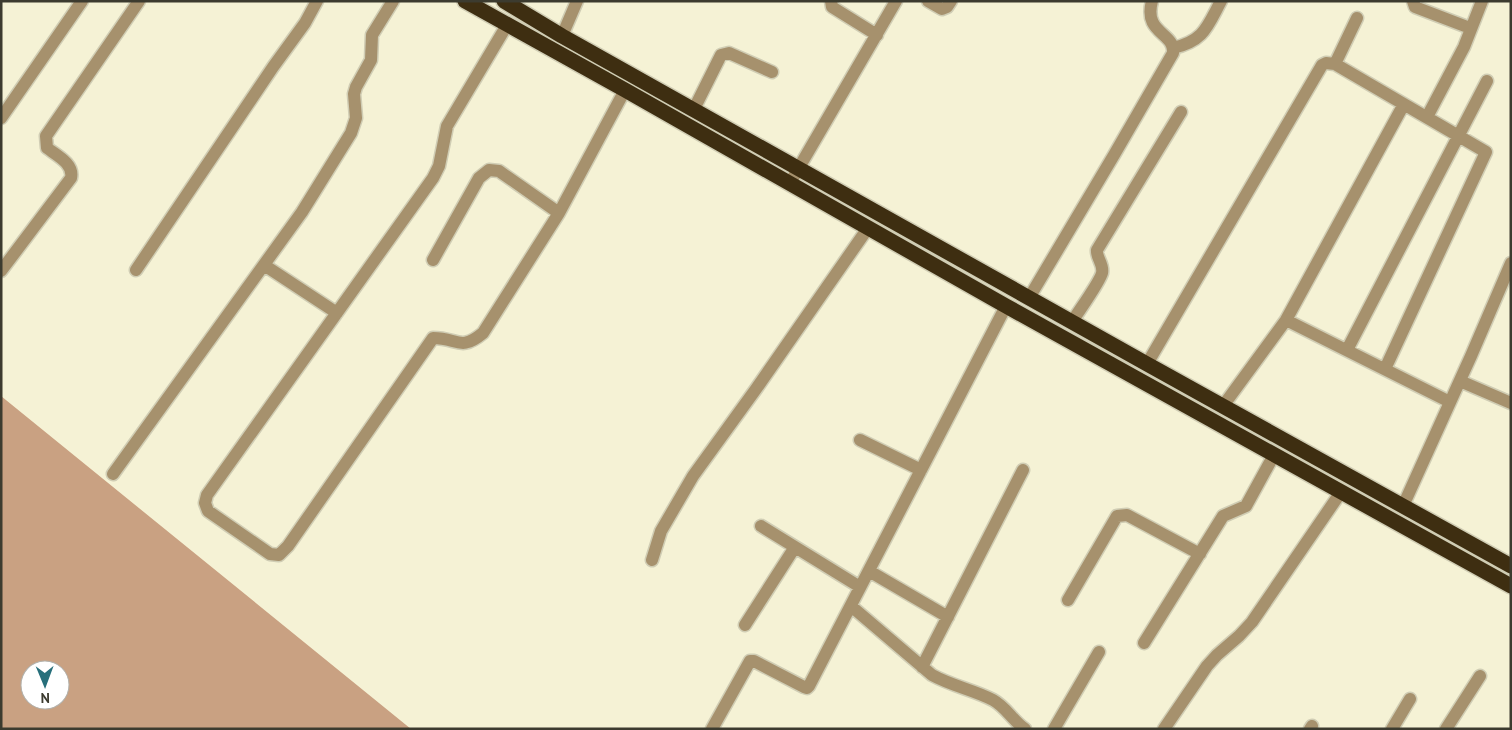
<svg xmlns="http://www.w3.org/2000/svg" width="1512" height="730" viewBox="0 0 1512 730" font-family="'PT Sans',sans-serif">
	<rect width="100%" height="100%" fill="#f5f2d5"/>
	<path fill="#c9a182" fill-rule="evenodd" d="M 1,396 L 411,729 L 1,729 ZM 30,670 L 60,670 L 60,700 L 30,700 Z"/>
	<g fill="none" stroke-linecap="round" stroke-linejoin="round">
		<defs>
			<path id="minor" d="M 831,1 L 832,7 L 877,35
				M 928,1 L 942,9 L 947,7 L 951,1
				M 1413,1 L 1415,7 L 1470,28
				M 507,25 L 447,126 L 439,166 L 433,178 L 207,495 L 205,503 L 208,511 L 270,554 L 279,555 L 288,546 L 433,338 C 458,338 460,352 483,333 L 559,213 L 625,90
				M 562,36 L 577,1
				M 1173,48 C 1204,41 1207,27 1221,1
				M 1335,64 L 1357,18
				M 694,109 L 721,55 L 729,53 L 772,72
				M 1427,117 L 1464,47 L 1482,1
				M 1,118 L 82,1
				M 790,183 L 896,1
				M 433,260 L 479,178 L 489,170 L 499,171 L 559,213
				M 264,265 L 337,313
				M 136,270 L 273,67 L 305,23 L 317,1
				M 1,271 L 71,178 C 74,164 58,156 47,148 L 46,136 L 139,1
				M 1029,298 L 1114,155 L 1173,53 C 1175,32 1143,34 1152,1
				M 1286,320 L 1450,402
				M 1072,322 C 1078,312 1100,282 1102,273 C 1104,264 1096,258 1097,250 L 1181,112
				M 1347,350 L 1487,81
				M 1147,364 L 1322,65 L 1326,63 L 1335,64 L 1486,152 L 1385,369
				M 1460,381 L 1511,403
				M 1223,406 L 1286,320 L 1404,104
				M 860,440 L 921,470
				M 113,474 L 302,212 L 351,133 L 356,118 L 354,94 L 356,87 L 371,60 L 372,35 L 393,1
				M 1403,506 L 1471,356 L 1511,263
				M 761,526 L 860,587
				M 652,560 L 661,531 L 693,476 L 756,389 L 868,228
				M 869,571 L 948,617
				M 1068,600 L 1117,516 L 1127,515 L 1200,554
				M 851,606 L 932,675 C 952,686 974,690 993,700 C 1006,707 1013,721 1025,729
				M 745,625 L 795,547
				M 1144,643 L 1223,516 L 1246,506 L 1274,455
				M 922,667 L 1023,470
				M 712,729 L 750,661 L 754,661 L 804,687 L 807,688 L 809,686 L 1006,306
				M 1054,729 L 1099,652
				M 1164,729 L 1207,666 L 1217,655 L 1239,636 L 1252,622 L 1341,492
				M 1310,729 L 1312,726
				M 1392,729 L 1410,699
				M 1446,729 L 1480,676"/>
			<path id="highway" d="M 465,1 L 625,90 L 1006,306 L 1511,586
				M 504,1 L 562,36 L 1147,364 L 1511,566"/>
		</defs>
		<use href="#minor" stroke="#d0cdb4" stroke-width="15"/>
		<use href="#highway" stroke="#d0cdb4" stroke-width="18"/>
		<use href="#minor" stroke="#a6916d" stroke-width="12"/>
		<use href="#highway" stroke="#3e2e11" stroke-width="15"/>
	</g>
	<rect width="1512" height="730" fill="none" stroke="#3c3b2f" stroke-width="5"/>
	<g transform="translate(45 685) rotate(179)"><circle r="24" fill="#ffffff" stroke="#b1b1ac"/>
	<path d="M0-4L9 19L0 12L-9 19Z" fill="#276f7b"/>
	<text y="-8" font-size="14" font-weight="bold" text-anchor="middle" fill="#3c3b2f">N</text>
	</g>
</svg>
